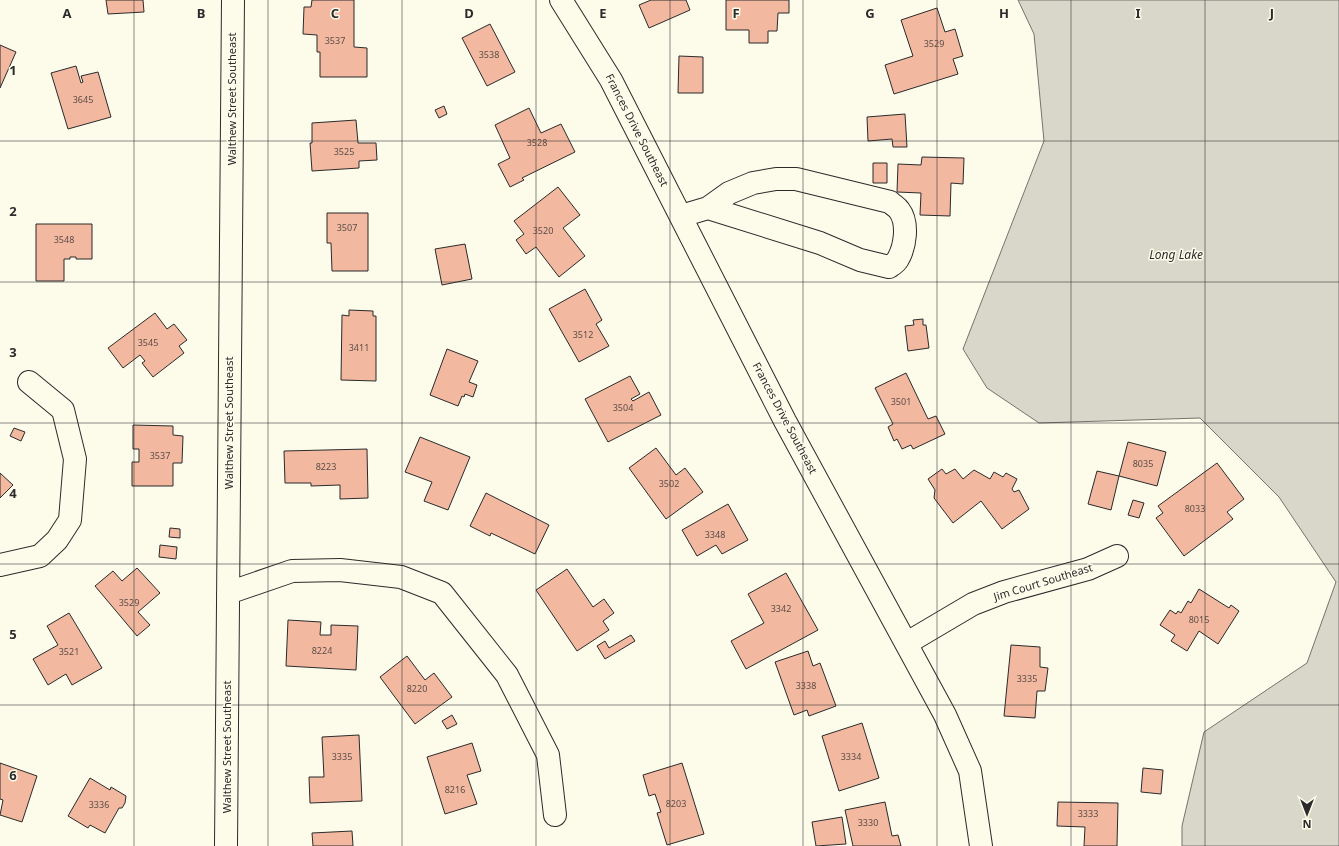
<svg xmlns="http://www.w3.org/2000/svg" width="1339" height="846" viewBox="0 0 1339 846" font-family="'Noto Sans',sans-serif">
	<rect width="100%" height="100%" fill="#fdfbea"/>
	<path fill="#d8d7c9" stroke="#74746e" d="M 1018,0 L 1339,0 L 1339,846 L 1182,846 L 1182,826 L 1204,732 L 1307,663 L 1336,582 L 1279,497 L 1200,418 L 1039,423 L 987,388 L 963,349 L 1044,141 L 1034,34 Z"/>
	<path fill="#f2b8a0" stroke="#2b2b2b" d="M 106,0 L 143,0 L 144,12 L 108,14 Z
		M 312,0 L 354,0 L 354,47 L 367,48 L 367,77 L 320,77 L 320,52 L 317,52 L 317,35 L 303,34 L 304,7 L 311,7 Z
		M 651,0 L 686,0 L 690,10 L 649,28 L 639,5 Z
		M 726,0 L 789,0 L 789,13 L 778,13 L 777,31 L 768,31 L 768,43 L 749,43 L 749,30 L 726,30 Z
		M 937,8 L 945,32 L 955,29 L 963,56 L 953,59 L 958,74 L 894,94 L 885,65 L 913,56 L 901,20 Z
		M 490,24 L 515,72 L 487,86 L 462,38 Z
		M 0,45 L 16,52 L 0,88 Z
		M 679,56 L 703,57 L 703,93 L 678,93 Z
		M 76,66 L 81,83 L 83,82 L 81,76 L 98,72 L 111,117 L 68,129 L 51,73 Z
		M 444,106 L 447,114 L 439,118 L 435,110 Z
		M 529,108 L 541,133 L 561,124 L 575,152 L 522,178 L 524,180 L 510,187 L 498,164 L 510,158 L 495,125 Z
		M 905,114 L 907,147 L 893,147 L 892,139 L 868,141 L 867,117 Z
		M 356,120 L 358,143 L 376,143 L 377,160 L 359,161 L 359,168 L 312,171 L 310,143 L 312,143 L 312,123 Z
		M 922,157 L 964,158 L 963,184 L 951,183 L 950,216 L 920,215 L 921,193 L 897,192 L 898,164 L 921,165 Z
		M 873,163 L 887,163 L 887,183 L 873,183 Z
		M 558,187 L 580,215 L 563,228 L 585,256 L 559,277 L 536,247 L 526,254 L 516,240 L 524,234 L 514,221 Z
		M 327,213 L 368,213 L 368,271 L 332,271 L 331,243 L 327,243 Z
		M 36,224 L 92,224 L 92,259 L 76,259 L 76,257 L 70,257 L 70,259 L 64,259 L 64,281 L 36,281 Z
		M 465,244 L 472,279 L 442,285 L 435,249 Z
		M 585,289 L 602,320 L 596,324 L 609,346 L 579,362 L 549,309 Z
		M 349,310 L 373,311 L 373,316 L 376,316 L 376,381 L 341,380 L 342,315 L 349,316 Z
		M 155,313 L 167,329 L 174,324 L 187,340 L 179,346 L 184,353 L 153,377 L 142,363 L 145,361 L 140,355 L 123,368 L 108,348 Z
		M 923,319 L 923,325 L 926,325 L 929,348 L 908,351 L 905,326 L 914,325 L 913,320 Z
		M 447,349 L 478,361 L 469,382 L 477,385 L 473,397 L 465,394 L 464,397 L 462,396 L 458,406 L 430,395 Z
		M 906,373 L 928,419 L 936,416 L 945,434 L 913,449 L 911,445 L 902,449 L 897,439 L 894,441 L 888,427 L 893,424 L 875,388 Z
		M 630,376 L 640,394 L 631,399 L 633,401 L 649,392 L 661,415 L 608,442 L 585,399 Z
		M 133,425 L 173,426 L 173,435 L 183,436 L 182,463 L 173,463 L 173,486 L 132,486 L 132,462 L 139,462 L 139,449 L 133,449 Z
		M 14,428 L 25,432 L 21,441 L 10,436 Z
		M 420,437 L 470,457 L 448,510 L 424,501 L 432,482 L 405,472 Z
		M 1128,442 L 1166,452 L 1157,486 L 1119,476 Z
		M 656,448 L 676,475 L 685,468 L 703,492 L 666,519 L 629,468 Z
		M 367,449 L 368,498 L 340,499 L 340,485 L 311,486 L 311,483 L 285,483 L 284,451 Z
		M 1217,463 L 1244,499 L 1227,512 L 1233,519 L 1184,556 L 1156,518 L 1163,513 L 1158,506 Z
		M 942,469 L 946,474 L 955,469 L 963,479 L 974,470 L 990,479 L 994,472 L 1003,477 L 1006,473 L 1017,479 L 1012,489 L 1014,492 L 1019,490 L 1029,509 L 1002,529 L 981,501 L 953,523 L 934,498 L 935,490 L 928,479 Z
		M 1097,471 L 1119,476 L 1111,510 L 1088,504 Z
		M 0,473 L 13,485 L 0,498 Z
		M 486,493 L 549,525 L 535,554 L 491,533 L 490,536 L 470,526 Z
		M 1133,500 L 1144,503 L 1139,518 L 1128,515 Z
		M 728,504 L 748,540 L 722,554 L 716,545 L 697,556 L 682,530 Z
		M 170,528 L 180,529 L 180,538 L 169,537 Z
		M 160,545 L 177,547 L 176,559 L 159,557 Z
		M 137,568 L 160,593 L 138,612 L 150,625 L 137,636 L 95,586 L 113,571 L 122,581 Z
		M 567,569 L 593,607 L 604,599 L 614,613 L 603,621 L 609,630 L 577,651 L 536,590 Z
		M 786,573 L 818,630 L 746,669 L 731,641 L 764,623 L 748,594 Z
		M 1199,589 L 1229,608 L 1231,605 L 1239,611 L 1218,644 L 1199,631 L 1187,651 L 1171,641 L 1175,635 L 1160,625 L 1170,610 L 1176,614 L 1178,611 L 1181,613 L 1188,601 L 1191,603 Z
		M 69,613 L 102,668 L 72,685 L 66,674 L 48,685 L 33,659 L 58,645 L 47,626 Z
		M 288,620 L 321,622 L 320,635 L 331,635 L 331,625 L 358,626 L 356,670 L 286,666 Z
		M 631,635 L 635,641 L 605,659 L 597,646 L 605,641 L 609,648 Z
		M 1011,645 L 1040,647 L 1040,667 L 1048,668 L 1045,691 L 1037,691 L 1035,718 L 1004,716 Z
		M 808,651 L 813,666 L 820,663 L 836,706 L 809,716 L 807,710 L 794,715 L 775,662 Z
		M 407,656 L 425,680 L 434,673 L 452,697 L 415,724 L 380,677 Z
		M 452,715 L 457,724 L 447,729 L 442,721 Z
		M 862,723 L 879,778 L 839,791 L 822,736 Z
		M 359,735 L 362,801 L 310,803 L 309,777 L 324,777 L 322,737 Z
		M 472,743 L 481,771 L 467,775 L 477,804 L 445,814 L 427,757 Z
		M 0,763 L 37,776 L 22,822 L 0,815 L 3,800 L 0,799 Z
		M 682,763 L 704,834 L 667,845 L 657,813 L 661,812 L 655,794 L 649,796 L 643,775 Z
		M 1143,768 L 1163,770 L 1161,794 L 1141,792 Z
		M 90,778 L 110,790 L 111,787 L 126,796 L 125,803 L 122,808 L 119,808 L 105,833 L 90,825 L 88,828 L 68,816 Z
		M 885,802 L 892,836 L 898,835 L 901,846 L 853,846 L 845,810 Z
		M 1058,802 L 1118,803 L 1117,846 L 1084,846 L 1085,827 L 1057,826 Z
		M 842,817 L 846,844 L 816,846 L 812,822 Z
		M 352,831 L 353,846 L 313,846 L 312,833 Z"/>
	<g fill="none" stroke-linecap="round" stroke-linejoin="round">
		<defs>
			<path id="minor" d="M 561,0 L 611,80 L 785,421 L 945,715 L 970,771 L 981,846
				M 681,216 L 708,208 L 729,193 L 753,183 L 776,179 L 796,179 L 890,202 C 893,205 897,207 899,210 C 909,223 905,247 898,259 C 896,263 892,265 889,267 L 860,260 L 820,243 L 708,208
				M 0,565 L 40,556 L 57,540 L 70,520 L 75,459 L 63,410 L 29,382
				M 228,593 L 292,571 L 340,570 L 401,577 L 442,593 L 507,675 L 548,755 L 555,815
				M 907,643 L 973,604 L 1004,592 L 1088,569 L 1117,556
				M 226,846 L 233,0"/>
		</defs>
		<use href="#minor" stroke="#2b2b2b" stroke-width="24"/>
		<use href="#minor" stroke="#fdfbea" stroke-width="22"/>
	</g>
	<path fill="none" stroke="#2b2b2b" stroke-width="1" stroke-opacity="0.55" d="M 134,0 L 134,846M 268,0 L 268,846M 402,0 L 402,846M 536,0 L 536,846M 670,0 L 670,846M 803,0 L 803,846M 937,0 L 937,846M 1071,0 L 1071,846M 1205,0 L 1205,846M 0,141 L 1339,141M 0,282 L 1339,282M 0,423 L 1339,423M 0,564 L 1339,564M 0,705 L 1339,705"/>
	<g text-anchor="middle" stroke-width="3" stroke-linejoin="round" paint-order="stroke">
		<g font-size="9" fill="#5d4e48">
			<text x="335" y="44">3537</text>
			<text x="934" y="47">3529</text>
			<text x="489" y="58">3538</text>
			<text x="83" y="103">3645</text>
			<text x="537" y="146">3528</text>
			<text x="344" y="155">3525</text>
			<text x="347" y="231">3507</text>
			<text x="543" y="234">3520</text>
			<text x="64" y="243">3548</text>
			<text x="583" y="338">3512</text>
			<text x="148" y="346">3545</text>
			<text x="359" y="351">3411</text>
			<text x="901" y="405">3501</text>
			<text x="623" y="411">3504</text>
			<text x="160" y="459">3537</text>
			<text x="1143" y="467">8035</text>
			<text x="326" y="470">8223</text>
			<text x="669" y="487">3502</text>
			<text x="1195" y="512">8033</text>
			<text x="715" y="538">3348</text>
			<text x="129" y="606">3529</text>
			<text x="781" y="612">3342</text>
			<text x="1199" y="623">8015</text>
			<text x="322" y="654">8224</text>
			<text x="69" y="655">3521</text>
			<text x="1027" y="682">3335</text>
			<text x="806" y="689">3338</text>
			<text x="417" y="692">8220</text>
			<text x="342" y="760">3335</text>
			<text x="851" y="760">3334</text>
			<text x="455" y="793">8216</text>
			<text x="676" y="807">8203</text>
			<text x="99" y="808">3336</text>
			<text x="1088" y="817">3333</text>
			<text x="868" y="826">3330</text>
		</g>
		<g font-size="11" fill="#2b2b2b" stroke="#fdfbea">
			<text transform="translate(232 99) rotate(-90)" y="4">Walthew Street Southeast</text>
			<text transform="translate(637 130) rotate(63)" y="4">Frances Drive Southeast</text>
			<text transform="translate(785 418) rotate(62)" y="4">Frances Drive Southeast</text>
			<text transform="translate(229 423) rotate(-90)" y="4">Walthew Street Southeast</text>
			<text transform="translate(1043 582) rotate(-17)" y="4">Jim Court Southeast</text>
			<text transform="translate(227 747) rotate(-90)" y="4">Walthew Street Southeast</text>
		</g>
		<g font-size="12" font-style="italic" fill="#2b2b2b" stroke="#fdfbea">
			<text x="1176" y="259">Long Lake</text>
		</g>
	</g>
	<g font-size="13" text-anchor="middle" font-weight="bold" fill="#2b2b2b" stroke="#fdfbea" stroke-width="3" stroke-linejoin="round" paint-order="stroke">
		<text x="67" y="18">A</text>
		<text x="201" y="18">B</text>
		<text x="335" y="18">C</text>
		<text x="469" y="18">D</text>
		<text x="603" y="18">E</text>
		<text x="736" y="18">F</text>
		<text x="870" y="18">G</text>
		<text x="1004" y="18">H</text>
		<text x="1138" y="18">I</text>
		<text x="1272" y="18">J</text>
		<text x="13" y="75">1</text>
		<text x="13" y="216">2</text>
		<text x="13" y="357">3</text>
		<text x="13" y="498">4</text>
		<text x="13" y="639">5</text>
		<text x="13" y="780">6</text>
	</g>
	<g transform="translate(1307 814) rotate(180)" stroke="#fdfbea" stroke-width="3" paint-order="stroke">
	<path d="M0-3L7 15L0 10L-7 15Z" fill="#2b2b2b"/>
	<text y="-6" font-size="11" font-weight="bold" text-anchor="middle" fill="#2b2b2b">N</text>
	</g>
</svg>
